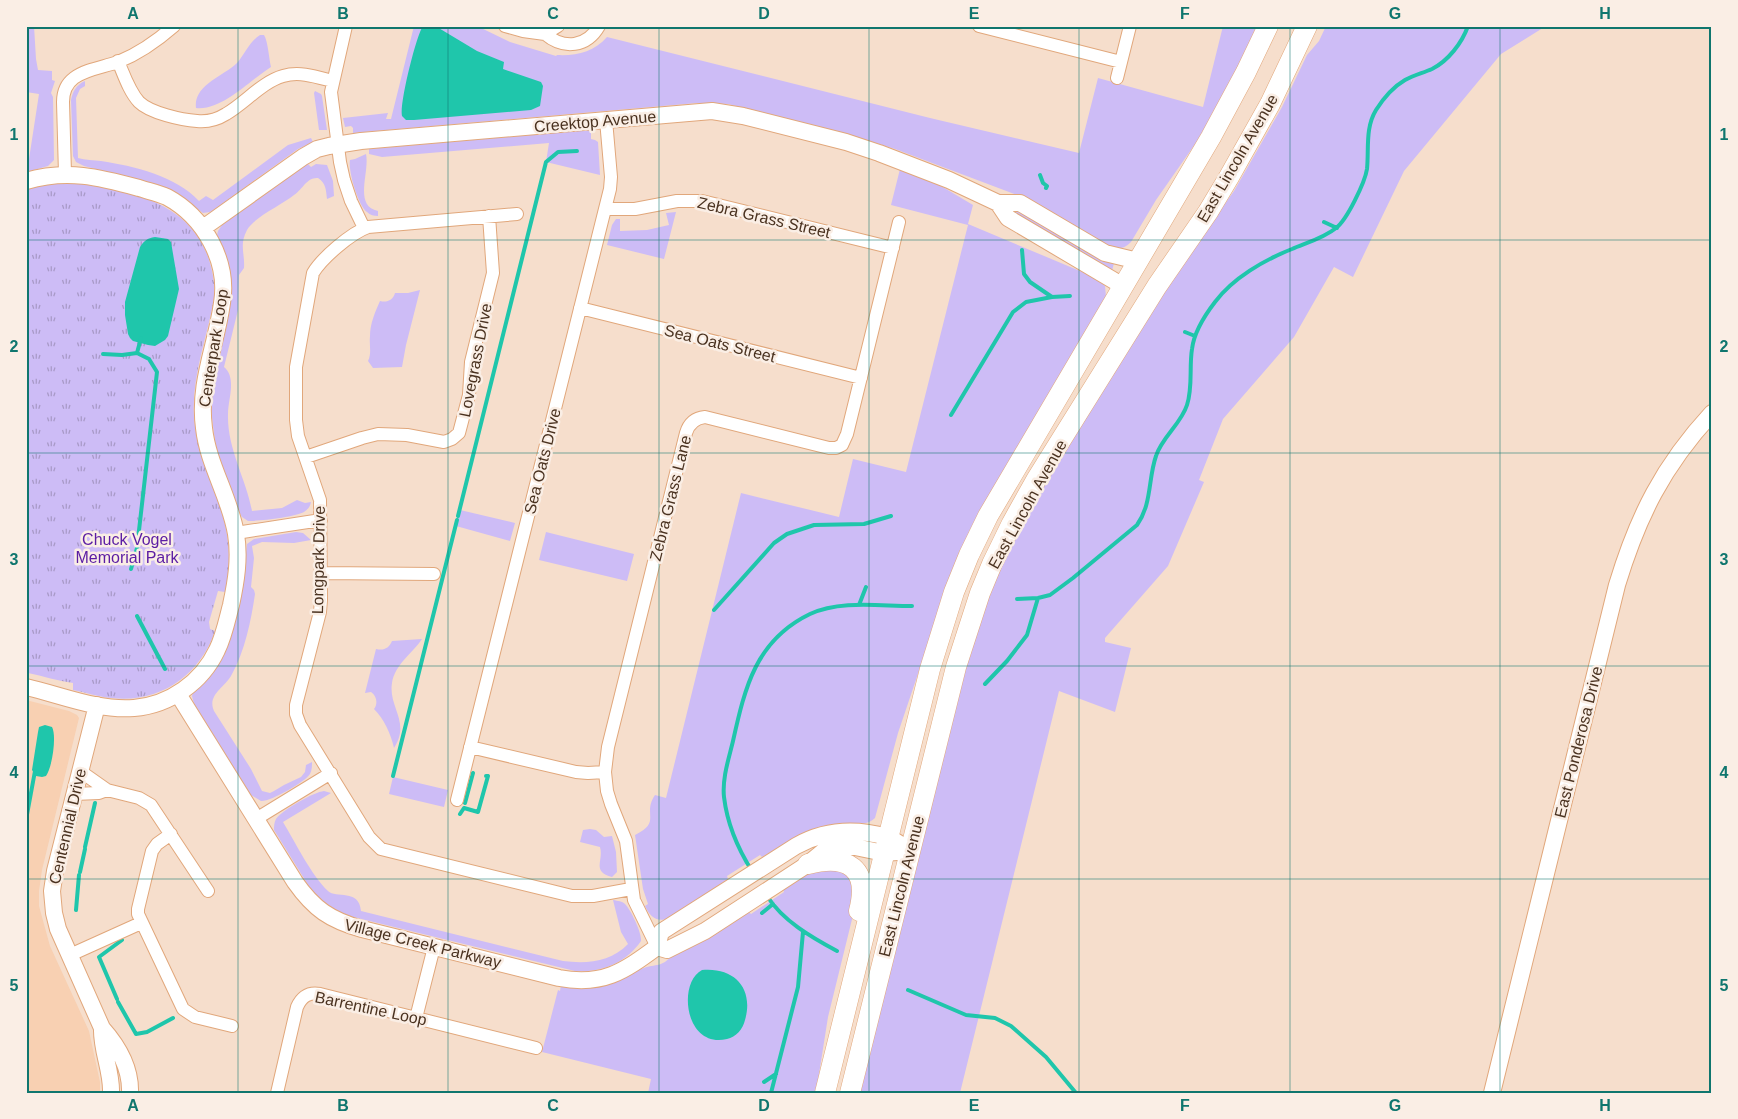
<svg xmlns="http://www.w3.org/2000/svg" width="1738" height="1119" viewBox="0 0 1738 1119" font-family="Arial,sans-serif">
	<defs>
		<pattern id="park-tufts" width="24" height="20" patternUnits="userSpaceOnUse" patternTransform="scale(1.25)"><rect width="24" height="20" fill="#cdbcf6"/><path d="M3 7l-1-3M5 7V3M7 7l1-3M15 17l-1-3M17 17v-4M19 17l1-3" fill="none" stroke="#a899c7"/></pattern>
	</defs>
	<rect width="100%" height="100%" fill="#f6decc"/>
	<path fill="#f8d0b2" d="M 26,700 L 69,711 L 77,715 L 79,718 L 42,870 L 39,891 L 39,906 L 50,946 L 89,1031 L 100,1082 L 100,1093 L 26,1093 Z"/>
	<path fill="#cdbcf6" d="M 26,26 L 34,26 L 36,59 L 38,70 L 52,71 L 52,80 L 55,81 L 51,93 L 53,97 L 54,160 L 48,166 L 27,172 L 39,94 L 26,92 Z
		M 414,26 L 477,26 L 510,42 L 556,56 L 557,55 C 576,56 594,52 607,37 L 930,118 L 1079,153 L 1098,78 L 1203,107 L 1223,26 L 1258,26 L 1207,127 L 1156,200 L 1131,242 C 1125,248 1121,249 1112,248 L 1017,195 L 895,149 L 837,131 L 728,104 L 697,103 L 353,133 L 353,128 L 351,126 L 345,127 L 343,118 L 388,113 L 386,119 L 391,119 Z
		M 1326,26 L 1546,26 L 1501,54 L 1404,171 L 1353,277 L 1334,267 L 1294,337 L 1223,419 L 1199,480 L 1204,482 L 1168,566 L 1105,638 L 1105,642 L 1131,648 L 1115,712 L 1059,691 L 960,1093 L 860,1093 L 950,725 L 977,627 L 1001,566 L 1031,505 L 1173,277 L 1234,191 L 1282,107 L 1307,55 L 1319,41 Z
		M 260,35 L 264,35 C 268,41 269,59 271,67 C 250,80 222,111 196,108 C 193,85 224,76 237,63 C 245,54 249,42 260,35 Z
		M 85,81 L 85,86 L 80,89 L 76,98 L 78,158 C 85,160 94,160 101,161 C 134,166 176,176 199,201 L 206,196 L 213,200 L 288,145 L 311,138 L 313,142 L 298,149 L 215,209 L 210,212 L 203,213 L 171,190 L 158,185 L 84,166 L 76,162 L 73,156 L 71,100 C 73,91 76,85 85,81 Z
		M 315,91 L 321,94 L 322,96 L 327,130 L 319,130 L 314,93 Z
		M 587,130 L 591,131 L 591,139 L 595,140 L 598,142 L 600,175 L 546,162 L 549,143 L 382,157 L 369,154 L 369,149 Z
		M 366,154 C 370,172 353,206 378,211 L 378,216 C 374,216 370,215 367,212 C 358,205 348,171 350,160 L 355,159 Z
		M 307,163 L 311,167 L 316,164 L 327,165 L 333,181 L 334,196 L 327,199 C 326,190 326,183 318,178 C 307,177 303,189 294,195 C 282,205 254,217 247,230 C 239,245 245,253 244,268 L 239,275 L 238,310 L 224,367 C 237,378 228,399 228,414 C 227,449 246,478 252,511 L 282,508 L 297,500 L 305,503 L 311,502 C 310,507 308,509 304,512 C 295,517 260,521 248,521 L 242,517 L 239,512 L 216,449 L 211,410 L 215,367 L 231,299 L 230,279 L 228,262 L 217,235 L 218,231 L 222,225 Z
		M 900,169 L 936,183 L 973,205 L 968,224 L 1099,279 L 1105,286 L 1106,297 L 923,659 L 898,733 L 875,818 C 865,827 854,823 842,824 C 811,827 788,842 762,857 L 760,855 L 727,876 L 728,879 L 669,918 C 657,923 650,917 645,906 L 648,904 L 643,889 L 635,835 C 662,822 642,814 655,795 L 666,798 L 741,493 L 839,517 L 853,459 L 906,472 L 968,225 L 891,205 Z
		M 1017,209 L 1114,263 L 1112,271 L 1015,214 L 1015,212 Z
		M 676,212 L 664,259 L 607,245 L 612,225 L 616,219 L 620,219 L 620,231 L 647,230 L 669,225 L 666,213 Z
		M 420,290 L 406,345 L 402,367 L 373,368 L 368,361 C 372,353 369,345 370,336 C 370,324 375,312 380,301 C 387,303 393,300 395,293 L 408,293 Z
		M 460,510 L 515,523 L 510,541 L 456,526 Z
		M 296,532 L 303,533 L 311,540 L 294,543 L 262,542 L 252,546 L 254,558 L 251,587 L 254,590 L 255,594 C 251,621 245,651 231,676 C 224,688 207,695 214,711 L 251,769 L 262,791 L 270,793 L 274,791 L 284,785 L 301,777 L 305,772 L 306,765 L 312,762 C 312,766 312,770 310,774 C 305,782 270,802 261,801 L 251,795 L 194,704 L 192,696 L 193,692 L 215,669 L 226,650 L 241,595 L 247,544 L 254,539 Z
		M 546,532 L 634,554 L 627,581 L 539,560 Z
		M 422,639 C 412,654 395,664 392,683 C 388,707 411,722 394,748 C 391,734 384,719 374,709 C 378,704 377,696 371,692 L 365,693 L 376,649 C 384,651 389,648 392,641 Z
		M 393,777 L 448,790 L 444,807 L 389,794 Z
		M 324,791 L 331,793 L 283,822 C 295,842 312,876 328,891 C 336,899 359,888 361,911 L 563,961 C 587,964 611,962 628,944 L 621,932 L 613,900 C 618,901 622,901 625,904 C 631,910 642,933 641,941 C 626,963 601,973 575,971 L 349,916 C 335,910 324,903 313,893 L 274,830 C 274,826 274,823 276,819 C 282,810 314,792 324,791 Z
		M 590,829 L 596,830 L 604,837 L 612,836 L 616,852 L 617,872 L 612,877 C 591,871 604,861 600,847 L 580,842 L 583,830 Z
		M 823,866 L 849,874 L 857,899 L 828,1017 L 816,1093 L 648,1093 L 651,1079 L 542,1052 L 558,990 L 560,991 L 561,985 C 585,989 604,987 626,977 C 632,974 637,970 644,968 C 655,964 663,967 671,956 L 748,911 L 751,914 L 784,892 L 783,889 L 816,868 Z"/>
	<path fill="url(#park-tufts)" d="M 62,182 C 119,187 193,199 210,263 C 214,277 216,291 213,304 C 205,345 189,385 195,427 C 199,458 213,484 222,513 C 230,539 231,566 225,592 L 218,591 L 209,622 L 210,629 L 215,631 C 200,676 158,704 111,698 C 98,697 85,692 73,690 L 73,683 C 58,681 43,676 28,673 L 26,678 L 26,190 L 38,186 Z"/>
	<path fill="#1fc6ab" d="M 423,26 L 437,27 L 477,51 L 504,62 L 503,69 L 541,82 L 543,86 L 540,106 L 531,110 L 414,120 L 406,120 L 402,116 C 399,105 416,36 423,26 Z
		M 155,237 L 168,239 L 171,242 L 179,289 L 168,336 L 165,340 L 155,346 L 148,345 L 133,341 L 130,338 L 128,334 L 125,315 L 125,302 L 140,247 C 144,241 147,238 155,237 Z
		M 45,725 L 52,727 C 57,736 52,768 46,776 L 42,777 L 36,776 L 32,770 L 38,732 L 39,727 Z
		M 702,970 C 735,967 754,989 745,1020 C 743,1029 736,1037 727,1039 C 685,1049 677,983 702,970 Z"/>
	<g fill="none" stroke-linecap="round" stroke-linejoin="round">
		<path stroke="#1fc6ab" stroke-width="4" d="M 1040,175 L 1043,183 L 1047,186 L 1046,188
			M 1324,222 L 1337,228
			M 1022,250 L 1024,274 L 1030,282 L 1052,297 L 1070,296
			M 1185,332 L 1195,336
			M 137,353 L 141,338
			M 103,354 L 122,355 L 137,353 L 149,359 L 157,372 L 137,548 L 131,569
			M 951,415 L 1013,312 L 1026,302 L 1052,297
			M 458,516 L 546,162 L 558,152 L 577,151
			M 1017,599 L 1038,598 L 1050,595 L 1073,578 L 1137,525 C 1152,504 1148,479 1156,456 C 1162,437 1181,424 1187,405 C 1193,387 1189,367 1192,349 C 1194,332 1205,315 1215,302 C 1233,278 1264,260 1292,249 C 1306,243 1324,238 1336,228 C 1347,220 1365,182 1367,169 C 1369,149 1365,128 1376,110 C 1383,99 1393,87 1405,80 C 1414,75 1423,73 1432,69 C 1448,61 1462,43 1468,26
			M 859,605 L 866,587
			M 714,610 L 774,543 L 787,534 L 814,525 L 864,524 L 891,516
			M 137,616 L 165,669
			M 985,684 L 1007,661 L 1027,635 L 1038,598
			M 393,776 L 457,520
			M 465,803 L 473,773
			M 460,814 L 464,808 L 478,812 L 488,776 L 486,776
			M 26,820 L 35,771
			M 85,847 L 95,803
			M 752,871 C 738,849 727,822 724,797 C 722,778 729,758 733,741 C 745,687 756,640 810,614 C 840,600 879,606 912,606
			M 80,872 L 85,849
			M 767,896 C 783,921 811,937 837,951
			M 76,910 L 79,875
			M 762,913 L 773,904
			M 908,990 L 966,1015 L 995,1018 L 1011,1026 L 1046,1057 L 1076,1093
			M 117,999 L 99,957 L 122,940
			M 118,1002 L 136,1034 L 147,1032 L 173,1018
			M 764,1082 L 776,1074
			M 771,1093 L 798,987 L 803,932"/>
		<defs>
			<path id="minor" d="M 346,26 L 331,92 L 340,162 L 344,180 L 351,201 L 364,228
				M 505,26 L 523,31 L 545,34 L 558,26
				M 979,26 L 1121,62
				M 545,34 C 564,50 587,47 599,26
				M 118,61 C 124,75 129,91 139,102 C 150,113 182,120 197,121 C 207,122 218,119 226,114 C 245,103 262,82 283,76 C 300,71 317,77 332,81
				M 1117,78 L 1130,26
				M 65,174 L 63,102 C 63,92 66,84 74,78 C 86,69 104,67 118,62 C 138,54 158,40 174,26
				M 605,209 L 635,209 L 677,201 L 702,201 L 893,248
				M 517,214 L 368,227 C 351,233 322,258 313,273 L 296,367 L 296,420 L 298,436 L 320,500 L 321,600 L 320,612 L 296,705 L 296,714 L 300,725 L 369,837 L 381,849 L 572,896 L 593,896 L 631,889
				M 580,308 L 861,378
				M 306,457 L 362,438 L 378,434 L 407,435 L 444,442 L 452,439 L 459,433 L 469,395 L 471,362 L 493,273 L 489,216
				M 236,533 L 321,520
				M 321,573 L 434,574
				M 470,747 L 576,772 L 588,773 L 605,772
				M 80,771 L 107,790 L 139,798 L 151,805 L 208,891
				M 74,794 L 99,793 L 107,790
				M 457,800 L 610,189 L 611,177 L 606,120
				M 256,819 L 331,773
				M 171,834 L 157,844 L 152,851 L 138,909 L 138,914 L 183,1009 L 195,1017 L 232,1026
				M 657,947 L 634,900 L 626,841 L 611,804 L 607,791 L 605,772 L 608,747 L 686,433 C 689,423 695,418 705,417 L 829,448 L 836,448 L 842,445 L 847,434 L 899,222
				M 70,955 L 141,923
				M 416,1018 L 434,947
				M 277,1093 L 297,1007 C 302,996 309,992 320,994 L 536,1048"/>
			<path id="tertiary" d="M 26,181 C 67,169 99,177 139,188 C 148,191 158,193 167,197 C 204,217 229,261 222,303 C 216,347 198,383 204,428 C 208,465 230,497 236,534 C 240,558 236,582 231,605 C 227,620 224,636 217,650 C 202,682 170,705 134,708 C 98,711 61,695 26,687
				M 998,203 L 1008,218 L 1123,286
				M 203,228 L 303,157 L 317,149 L 329,146 L 361,141 L 712,111 L 743,116 L 846,142 L 879,153 L 949,180 L 998,203 L 1020,203 L 1105,253 L 1138,261
				M 178,694 L 295,882 C 314,909 330,920 362,929 L 559,978 C 603,986 623,972 657,947 L 661,932 L 796,846 C 824,830 855,828 887,837 C 895,840 903,846 910,851
				M 97,705 L 55,871 L 52,891 L 54,913 L 58,929 L 102,1028 C 118,1046 131,1069 130,1093
				M 657,947 L 667,950 L 705,931 L 808,864 L 825,850 L 838,847 L 855,847 L 884,853 L 897,852
				M 102,1028 C 101,1050 112,1071 111,1093
				M 1492,1093 L 1617,585 C 1638,516 1663,466 1712,413"/>
			<path id="primary" d="M 808,864 C 848,854 870,868 859,911
				M 825,1093 L 930,669 L 954,592 L 969,555 L 988,516 L 1211,137 L 1246,72 L 1268,26
				M 850,1093 L 956,667 L 980,593 L 992,564 L 1012,523 L 1036,480 L 1157,286 L 1208,212 L 1229,177 L 1270,104 L 1307,26"/>
		</defs>
		<use href="#minor" stroke="#e1a77b" stroke-width="14"/>
		<use href="#tertiary" stroke="#e1a77b" stroke-width="18"/>
		<use href="#primary" stroke="#e1a77b" stroke-width="21"/>
		<use href="#minor" stroke="#fff" stroke-width="12"/>
		<use href="#tertiary" stroke="#fff" stroke-width="16"/>
		<use href="#primary" stroke="#fff" stroke-width="20"/>
	</g>
	<path fill="none" stroke="#0f766e" stroke-width="1" stroke-opacity="0.55" d="M 238,26 L 238,1093M 448,26 L 448,1093M 659,26 L 659,1093M 869,26 L 869,1093M 1079,26 L 1079,1093M 1290,26 L 1290,1093M 1500,26 L 1500,1093M 26,240 L 1712,240M 26,453 L 1712,453M 26,666 L 1712,666M 26,879 L 1712,879"/>
	<g text-anchor="middle" stroke-width="5" stroke-linejoin="round" paint-order="stroke">
		<g font-size="16" fill="#4a3220" stroke="#faeee5">
			<text transform="translate(595 121) rotate(-5)" y="6">Creektop Avenue</text>
			<text transform="translate(1237 158) rotate(-60)" y="6">East Lincoln Avenue</text>
			<text transform="translate(764 217) rotate(13)" y="6">Zebra Grass Street</text>
			<text transform="translate(720 343) rotate(14)" y="6">Sea Oats Street</text>
			<text transform="translate(213 348) rotate(-81)" y="6">Centerpark Loop</text>
			<text transform="translate(475 360) rotate(-79)" y="6">Lovegrass Drive</text>
			<text transform="translate(542 461) rotate(-76)" y="6">Sea Oats Drive</text>
			<text transform="translate(670 498) rotate(-76)" y="6">Zebra Grass Lane</text>
			<text transform="translate(1027 504) rotate(-61)" y="6">East Lincoln Avenue</text>
			<text transform="translate(318 560) rotate(-89)" y="6">Longpark Drive</text>
			<text transform="translate(1578 742) rotate(-76)" y="6">East Ponderosa Drive</text>
			<text transform="translate(67 826) rotate(-77)" y="6">Centennial Drive</text>
			<text transform="translate(901 886) rotate(-76)" y="6">East Lincoln Avenue</text>
			<text transform="translate(423 943) rotate(14)" y="6">Village Creek Parkway</text>
			<text transform="translate(371 1008) rotate(12)" y="6">Barrentine Loop</text>
		</g>
		<g font-size="16" fill="#5b1ca3" stroke="#faeee5">
			<text x="127" y="545">Chuck Vogel<tspan x="127" dy="18">Memorial Park</tspan></text>
		</g>
	</g>
	<rect width="1738" height="1119" fill="none" stroke="#faeee5" stroke-width="55"/>
	<rect x="28" y="28" width="1682" height="1064" fill="none" stroke="#0f766e" stroke-width="2"/>
	<g font-size="16" text-anchor="middle" font-weight="bold" fill="#0f766e">
		<text x="133" y="19">A</text>
		<text x="343" y="19">B</text>
		<text x="553" y="19">C</text>
		<text x="764" y="19">D</text>
		<text x="974" y="19">E</text>
		<text x="1185" y="19">F</text>
		<text x="1395" y="19">G</text>
		<text x="1605" y="19">H</text>
		<text x="14" y="140">1</text>
		<text x="1724" y="140">1</text>
		<text x="14" y="352">2</text>
		<text x="1724" y="352">2</text>
		<text x="14" y="565">3</text>
		<text x="1724" y="565">3</text>
		<text x="14" y="778">4</text>
		<text x="1724" y="778">4</text>
		<text x="14" y="991">5</text>
		<text x="1724" y="991">5</text>
		<text x="133" y="1111">A</text>
		<text x="343" y="1111">B</text>
		<text x="553" y="1111">C</text>
		<text x="764" y="1111">D</text>
		<text x="974" y="1111">E</text>
		<text x="1185" y="1111">F</text>
		<text x="1395" y="1111">G</text>
		<text x="1605" y="1111">H</text>
	</g>
</svg>
